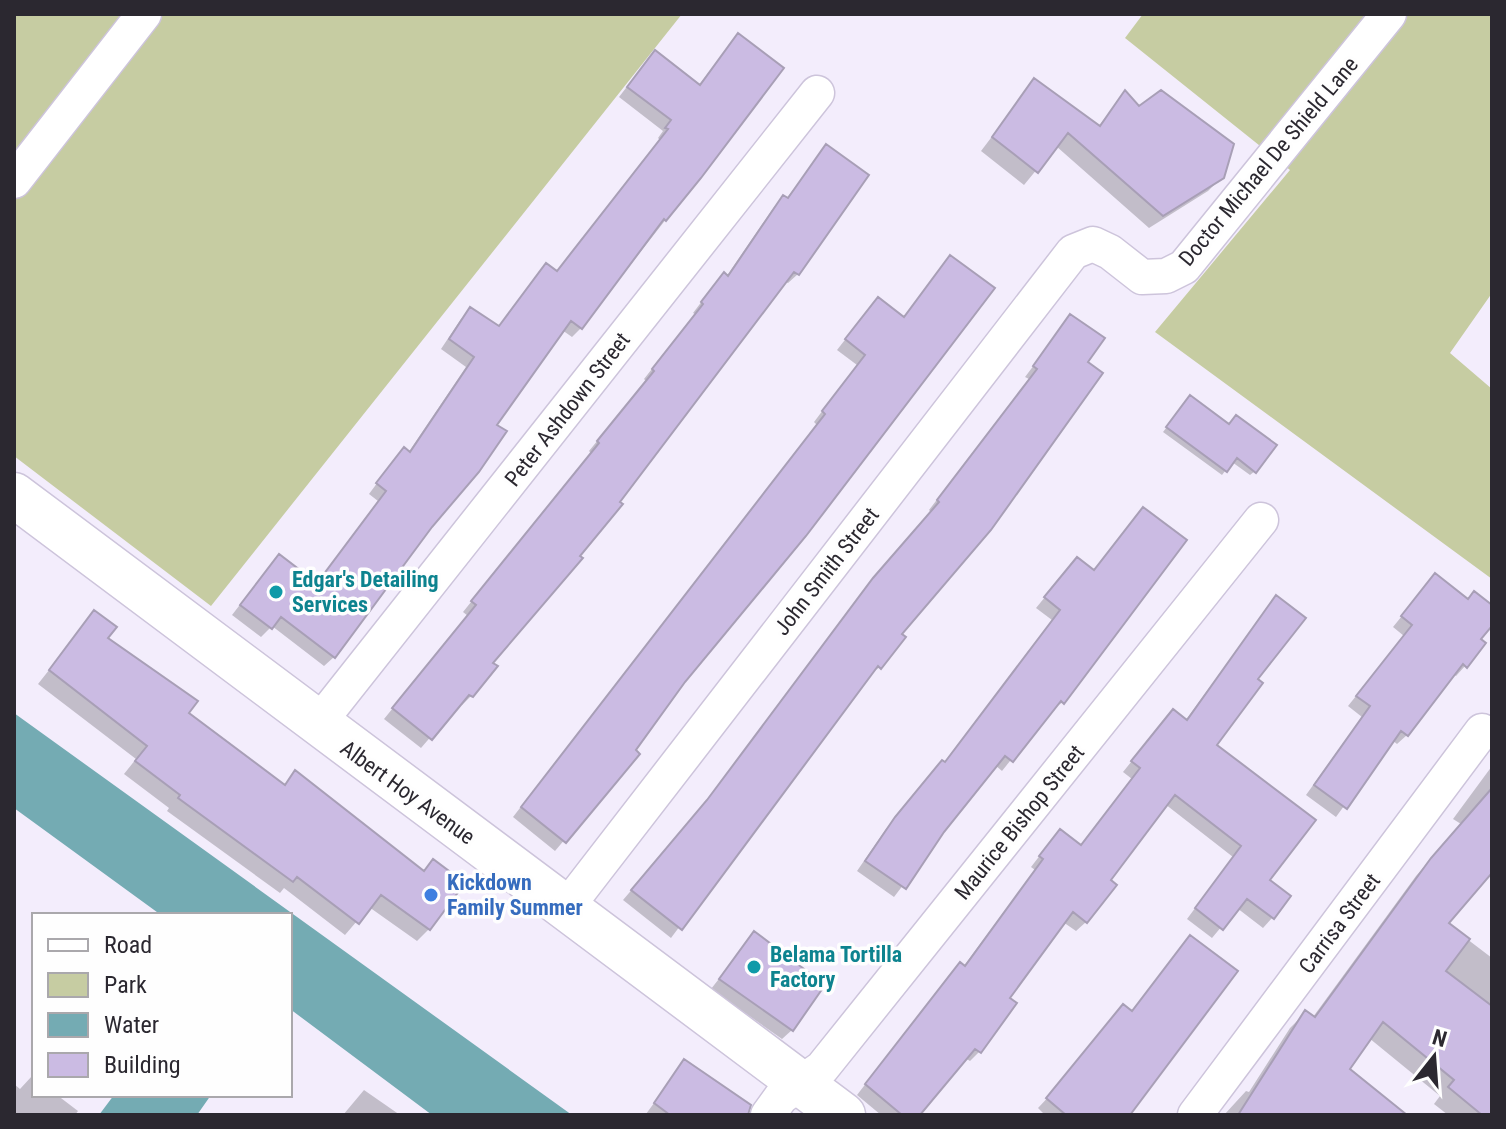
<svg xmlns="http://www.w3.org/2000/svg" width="1506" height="1129" viewBox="0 0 1506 1129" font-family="'Roboto Condensed',sans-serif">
	<rect width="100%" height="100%" fill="#f3edfc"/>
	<path fill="#c6cca2" d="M 14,14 L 682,14 L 211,606 L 14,456 Z
		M 1143,14 L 1492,14 L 1492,293 L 1450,353 L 1492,389 L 1492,579 L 1155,332 L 1290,170 L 1125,38 Z"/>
	<path fill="#74abb3" d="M 14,713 L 572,1115 L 432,1115 L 290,1009 L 290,915 L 161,915 L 14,808 Z
		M 114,1095 L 211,1095 L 197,1115 L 99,1115 Z"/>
	<path fill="#0003" d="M 738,36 L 699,177 L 581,328 L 572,337 L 562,330 L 494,425 L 431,526 L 334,657 L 324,666 L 272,626 L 261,637 L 232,615 L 270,566 L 316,585 L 378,501 L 369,494 L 395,459 L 408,453 L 466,367 L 441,349 L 461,319 L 471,310 L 497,328 L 546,266 L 556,273 L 660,140 L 658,138 L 663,131 L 619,97 L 646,62 L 698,86 Z
		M 1034,81 L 1098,127 L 1125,93 L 1222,177 L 1208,191 L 1149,228 L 1056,146 L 1024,185 L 981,151 Z
		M 826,147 L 798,274 L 788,283 L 784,281 L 490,663 L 471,696 L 462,705 L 459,704 L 421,748 L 384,719 L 468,616 L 463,612 L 591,453 L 589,451 L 646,381 L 644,379 L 695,314 L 693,313 L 715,284 L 726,277 L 774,207 L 783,197 L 786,199 Z
		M 950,257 L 684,681 L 633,751 L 637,754 L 555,851 L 513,817 L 817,425 L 814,422 L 857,365 L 837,350 L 869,309 L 903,319 Z
		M 1071,316 L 880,667 L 868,675 L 671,938 L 623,900 L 698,812 L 864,590 L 931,512 L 929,510 L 1029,379 L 1025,377 Z
		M 1186,402 L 1255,471 L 1250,475 L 1232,462 L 1222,475 L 1163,432 Z
		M 1068,569 L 1093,572 L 1063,702 L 1051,710 L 1002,771 L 995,765 L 894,897 L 857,871 L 886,829 L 943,764 L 1052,620 L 1036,608 Z
		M 1435,575 L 1492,617 L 1492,622 L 1479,639 L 1483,643 L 1465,666 L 1456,676 L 1453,674 L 1407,735 L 1397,744 L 1392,740 L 1336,817 L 1306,795 L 1362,717 L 1348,706 L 1404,636 L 1393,627 Z
		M 1276,597 L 1255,680 L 1214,745 L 1267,881 L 1289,897 L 1272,918 L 1263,928 L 1237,908 L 1212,938 L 1187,919 L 1233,857 L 1165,804 L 1108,881 L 1086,922 L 1076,931 L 1063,922 L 1007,999 L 979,1052 L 970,1061 L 965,1058 L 917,1115 L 881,1115 L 857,1095 L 950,974 L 963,967 L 1035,870 L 1031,867 L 1051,841 L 1080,847 L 1132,779 L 1123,772 L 1164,721 L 1185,721 Z
		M 95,612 L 105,639 L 186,714 L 283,786 L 296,773 L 423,872 L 433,862 L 429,929 L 417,941 L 369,907 L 345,935 L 284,888 L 280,893 L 167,811 L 169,808 L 124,774 L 136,759 L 38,684 Z
		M 1492,766 L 1492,870 L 1446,923 L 1492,958 L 1492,1115 L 1448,1115 L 1434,1104 L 1440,1096 L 1369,1038 L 1347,1070 L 1378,1115 L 1224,1115 L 1246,1091 L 1249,1092 L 1290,1028 L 1305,1013 L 1313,1017 L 1416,876 L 1461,824 L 1453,819 Z
		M 754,934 L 792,1030 L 782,1039 L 711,989 Z
		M 684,1062 L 738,1115 L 646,1114 Z
		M 32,1076 L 34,1095 L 57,1095 L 78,1111 L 75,1115 L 14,1115 L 14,1084 L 20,1089 Z
		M 1068,1076 L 1124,1115 L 1045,1115 L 1038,1108 Z
		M 364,1090 L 400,1115 L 343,1115 Z"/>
	<path fill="#cbbbe3" stroke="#a89fb6" stroke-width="2" d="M 738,33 L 784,68 L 701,178 L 666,221 L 664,219 L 582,329 L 571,321 L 497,425 L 507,431 L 479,472 L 432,527 L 335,658 L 281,617 L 272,629 L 240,605 L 279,554 L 317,583 L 386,491 L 376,483 L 404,447 L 410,452 L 474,357 L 449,339 L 470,307 L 499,326 L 546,263 L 557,271 L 668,129 L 665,128 L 671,120 L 627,87 L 655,50 L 700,85 Z
		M 1034,78 L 1100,126 L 1125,90 L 1139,106 L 1161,90 L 1234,144 L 1224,178 L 1163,216 L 1068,133 L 1038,173 L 992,137 Z
		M 826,144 L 869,175 L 799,275 L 794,272 L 620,502 L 623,504 L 580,556 L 583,558 L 493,663 L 498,666 L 473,697 L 469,695 L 432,740 L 392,708 L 476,605 L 471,601 L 599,443 L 597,441 L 654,371 L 652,369 L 703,304 L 701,302 L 724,272 L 728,276 L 783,195 L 788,198 Z
		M 950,255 L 995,288 L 806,536 L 685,682 L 636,750 L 640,754 L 566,843 L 521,807 L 825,414 L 822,411 L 865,355 L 845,339 L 878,297 L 904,317 Z
		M 1070,314 L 1105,338 L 1088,362 L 1103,373 L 991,530 L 902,634 L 906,637 L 881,669 L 878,666 L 682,930 L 631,890 L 707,800 L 873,578 L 939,502 L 937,500 L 1037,369 L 1033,366 Z
		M 1190,395 L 1229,424 L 1236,415 L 1277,445 L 1256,473 L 1237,458 L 1227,472 L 1166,427 Z
		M 1143,507 L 1187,540 L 1064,704 L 1061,701 L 1013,762 L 1005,756 L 944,832 L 906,889 L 865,861 L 895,817 L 942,760 L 945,762 L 1060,610 L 1044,597 L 1077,557 L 1094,570 Z
		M 1435,573 L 1468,599 L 1474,591 L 1492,605 L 1492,626 L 1481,639 L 1486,643 L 1467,668 L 1463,664 L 1408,736 L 1401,731 L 1347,809 L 1314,785 L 1370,706 L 1356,696 L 1412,625 L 1401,616 Z
		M 1276,595 L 1306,618 L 1258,679 L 1263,683 L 1217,745 L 1316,820 L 1270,880 L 1291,896 L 1274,919 L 1247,899 L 1223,930 L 1195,908 L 1241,846 L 1175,795 L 1111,880 L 1117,885 L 1087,923 L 1073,912 L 1010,998 L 1017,1003 L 981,1053 L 975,1049 L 920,1115 L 902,1115 L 865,1084 L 960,962 L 965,966 L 1043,859 L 1039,856 L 1060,829 L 1081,845 L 1140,768 L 1131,761 L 1173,709 L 1187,720 Z
		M 94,610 L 117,627 L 108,638 L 198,701 L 189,713 L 285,785 L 295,770 L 424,871 L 433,859 L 465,883 L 430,930 L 381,895 L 359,924 L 297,877 L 293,882 L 178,798 L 180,795 L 135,761 L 147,746 L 49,670 Z
		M 1492,788 L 1492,873 L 1449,923 L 1470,939 L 1446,971 L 1492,1006 L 1492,1115 L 1482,1115 L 1448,1087 L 1454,1080 L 1383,1022 L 1350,1069 L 1407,1115 L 1238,1115 L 1305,1010 L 1315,1017 L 1431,858 Z
		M 754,931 L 825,985 L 793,1031 L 719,979 Z
		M 1190,935 L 1238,971 L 1130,1115 L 1066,1115 L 1046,1098 L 1123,1004 L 1132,1011 Z
		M 684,1059 L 751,1105 L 748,1115 L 670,1115 L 654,1103 Z"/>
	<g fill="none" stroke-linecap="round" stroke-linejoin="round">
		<defs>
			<path id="street" d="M 14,181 L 144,14
				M 317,725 L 817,93
				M 566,908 L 1073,252 L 1093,244 L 1110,252 L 1142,277 L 1166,276 L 1184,267 L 1389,14
				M 768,1115 L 781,1097 L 822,1068 L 1261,520
				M 1195,1115 L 1482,731"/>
			<path id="secondary" d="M 14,495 L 843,1115"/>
		</defs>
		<use href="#street" stroke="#cdc4db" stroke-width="37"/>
		<use href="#secondary" stroke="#cdc4db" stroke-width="47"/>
		<use href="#street" stroke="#fff" stroke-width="34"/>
		<use href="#secondary" stroke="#fff" stroke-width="44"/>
	</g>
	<g fill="#0f9aa8" stroke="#fefefe" stroke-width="3">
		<circle cx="276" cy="592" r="8"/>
		<circle cx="754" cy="967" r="8"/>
	</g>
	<circle fill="#3f7fe0" stroke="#fefefe" stroke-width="3" cx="431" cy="895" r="8"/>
	<g text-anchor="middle" stroke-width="7" stroke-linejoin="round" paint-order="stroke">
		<g font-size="22" fill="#2b2830" stroke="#fefefe">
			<text transform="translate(1268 161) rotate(-50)" y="8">Doctor Michael De Shield Lane</text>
			<text transform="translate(567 409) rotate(-52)" y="8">Peter Ashdown Street</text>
			<text transform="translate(826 571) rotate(-52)" y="8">John Smith Street</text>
			<text transform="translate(408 792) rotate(36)" y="8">Albert Hoy Avenue</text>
			<text transform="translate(1019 822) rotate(-51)" y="8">Maurice Bishop Street</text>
			<text transform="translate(1339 923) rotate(-53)" y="8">Carrisa Street</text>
		</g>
		<g font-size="22" font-weight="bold" fill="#0d838f" stroke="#fefefe" text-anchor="start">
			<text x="292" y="587">Edgar's Detailing<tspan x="292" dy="25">Services</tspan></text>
			<text x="770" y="962">Belama Tortilla<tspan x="770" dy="25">Factory</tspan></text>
		</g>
		<g font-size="22" font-weight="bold" fill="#366cbe" stroke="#fefefe" text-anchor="start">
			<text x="447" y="890">Kickdown<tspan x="447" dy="25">Family Summer</tspan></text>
		</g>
	</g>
	<rect width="1506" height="1129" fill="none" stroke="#2b2830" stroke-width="32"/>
	<rect x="32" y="913" width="260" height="184" fill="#fefefe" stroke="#aaa8ac" stroke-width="2"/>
	<rect x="48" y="939" width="40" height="12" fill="#ffffff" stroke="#aaa8ac" stroke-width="2"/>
	<text x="104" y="953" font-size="24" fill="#2b2830">Road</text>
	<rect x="48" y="973" width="40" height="24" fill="#c6cca2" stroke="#aaa8ac" stroke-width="2"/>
	<text x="104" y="993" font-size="24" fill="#2b2830">Park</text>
	<rect x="48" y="1013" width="40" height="24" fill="#74abb3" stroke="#aaa8ac" stroke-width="2"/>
	<text x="104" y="1033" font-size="24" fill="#2b2830">Water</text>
	<rect x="48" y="1053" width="40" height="24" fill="#cbbbe3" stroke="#aaa8ac" stroke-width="2"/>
	<text x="104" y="1073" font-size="24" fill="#2b2830">Building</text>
	<g transform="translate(1434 1057) rotate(17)" stroke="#fefefe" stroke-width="6" paint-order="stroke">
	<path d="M0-6L14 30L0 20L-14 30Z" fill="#2b2830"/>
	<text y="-12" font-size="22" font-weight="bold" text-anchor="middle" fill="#2b2830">N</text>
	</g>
</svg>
